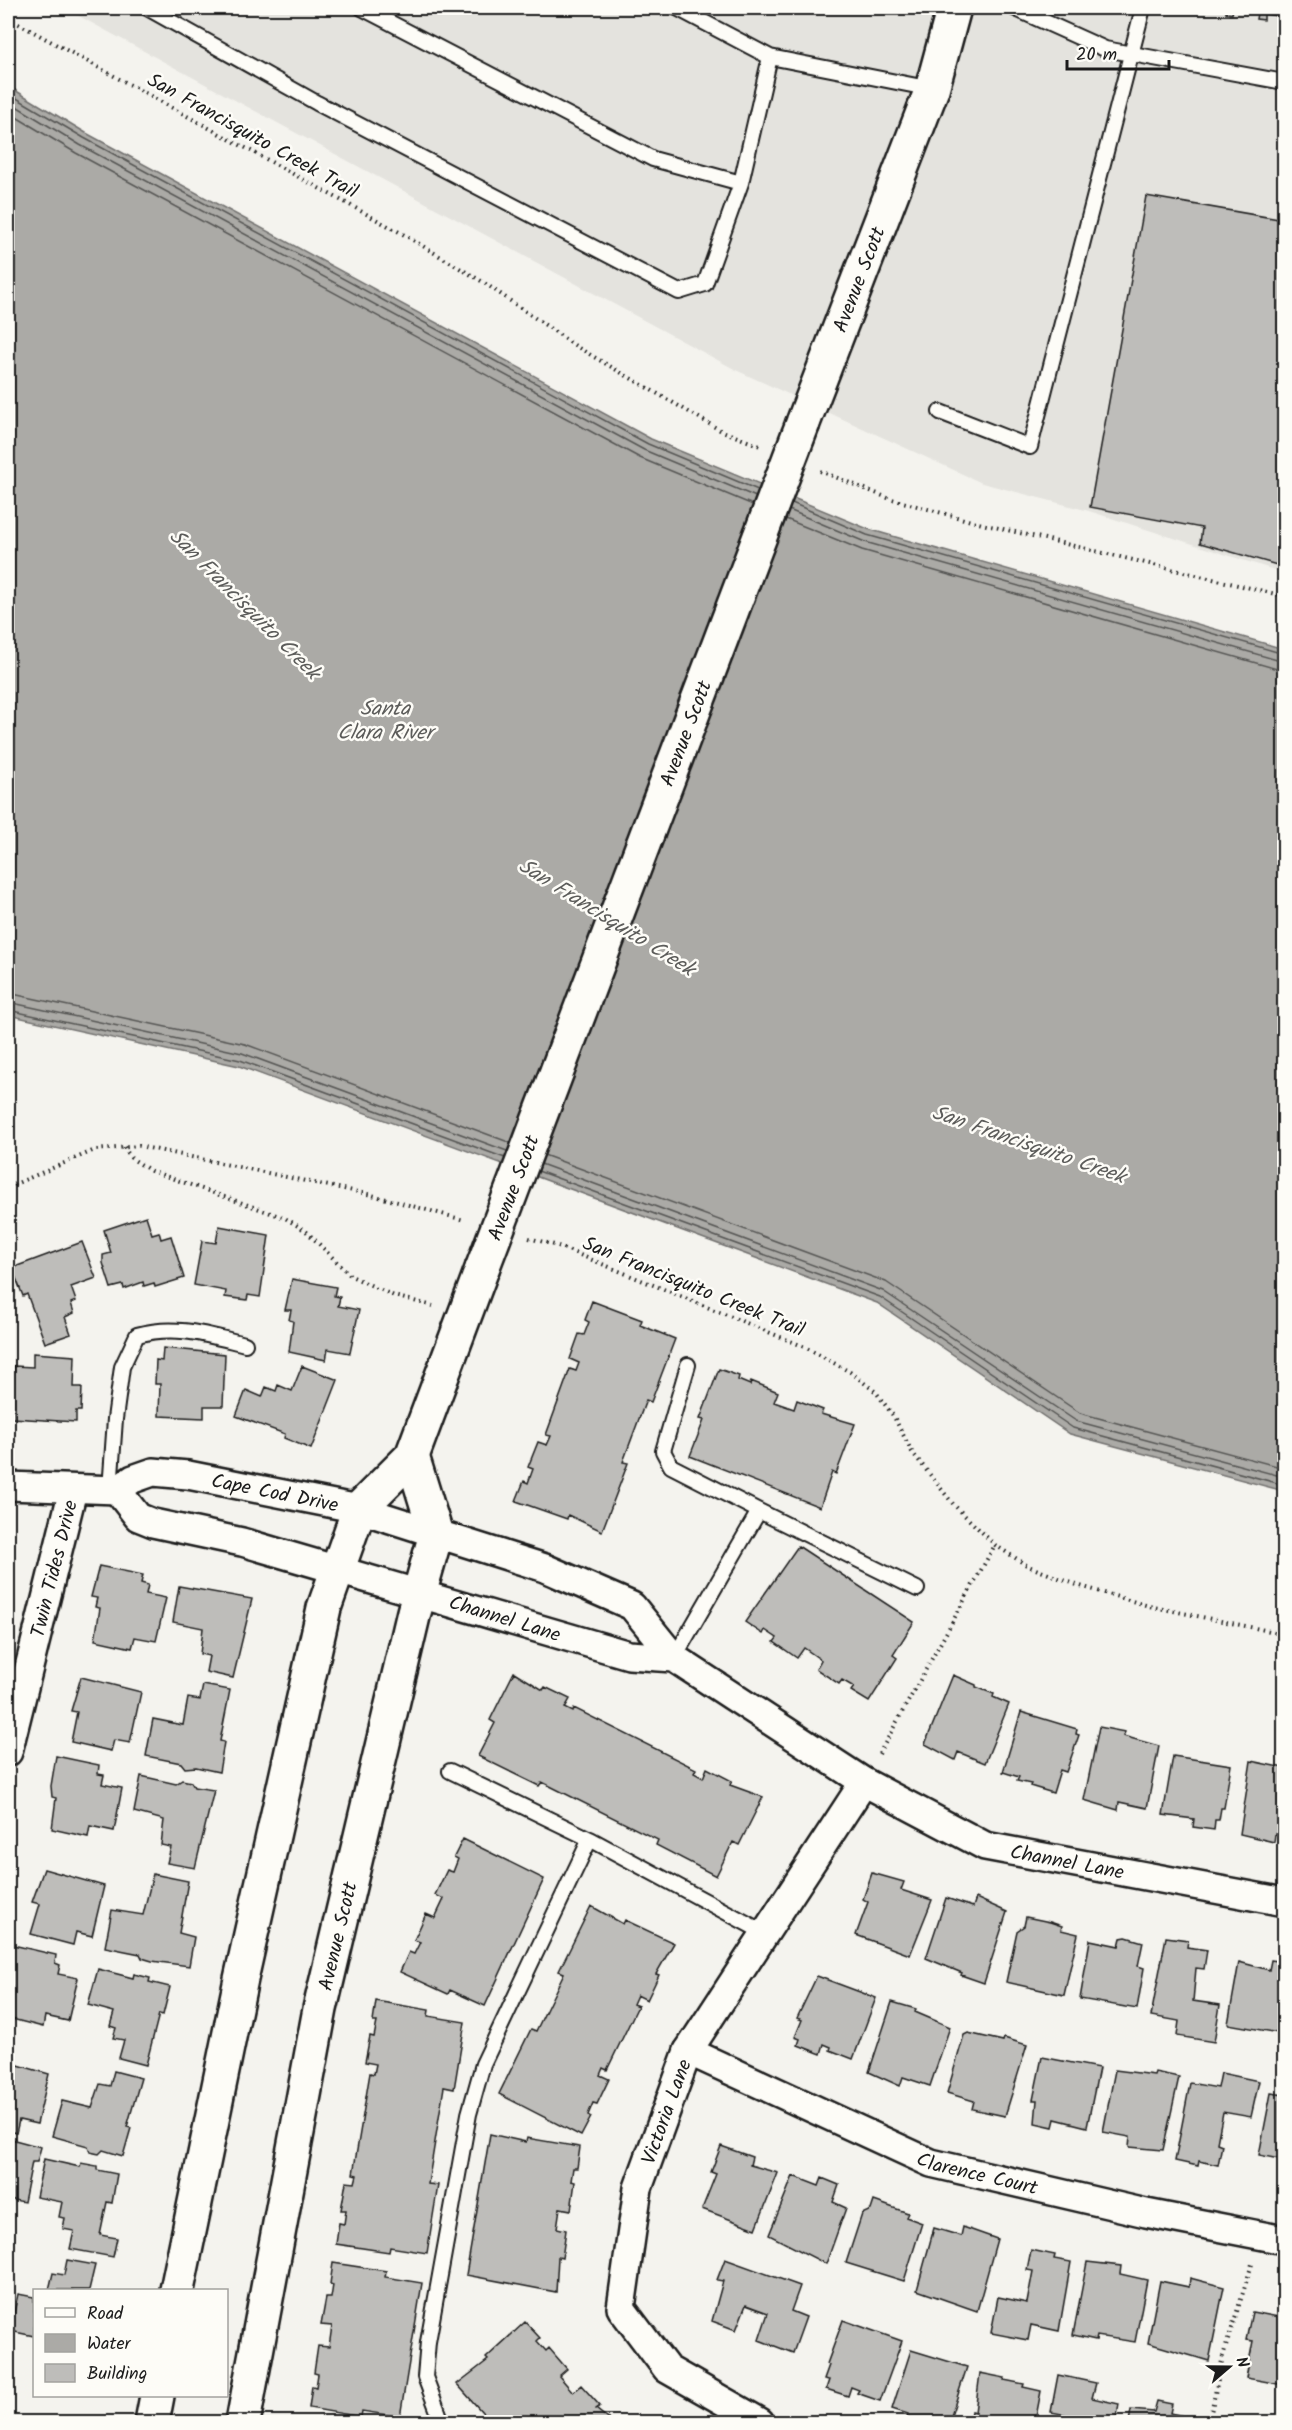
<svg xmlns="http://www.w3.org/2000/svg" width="1292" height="2430" viewBox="0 0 1292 2430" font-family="Kalam,sans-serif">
	<rect width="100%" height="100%" fill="#f4f3ee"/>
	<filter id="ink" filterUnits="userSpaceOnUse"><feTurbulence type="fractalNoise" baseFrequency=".0167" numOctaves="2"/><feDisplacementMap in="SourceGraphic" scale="12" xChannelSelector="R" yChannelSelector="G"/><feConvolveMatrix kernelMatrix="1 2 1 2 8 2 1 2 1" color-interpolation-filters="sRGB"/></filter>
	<g filter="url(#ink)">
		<path fill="#e4e3de" d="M 64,8 L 1284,8 L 1284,573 L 1089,511 L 982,483 L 738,371 Z"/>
		<path fill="#abaaa6" stroke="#72716f" stroke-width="1.5" d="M 8,86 L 86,133 L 651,439 L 868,529 L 1284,649 L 1284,1491 L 1070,1434 L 877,1303 L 239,1066 L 8,1015 Z"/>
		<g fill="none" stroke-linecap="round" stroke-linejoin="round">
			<path stroke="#555553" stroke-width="1.5" d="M 8,93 L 84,138 L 648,444 L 758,490
				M 8,101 L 80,145 L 644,450 L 756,497
				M 8,112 L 76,153 L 640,458 L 753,505
				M 792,503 L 867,535 L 1284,654
				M 789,510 L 865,542 L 1284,662
				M 786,519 L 862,550 L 1284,671
				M 8,993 L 245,1044 L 511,1143
				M 8,1002 L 242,1053 L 507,1151
				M 8,1010 L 240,1060 L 505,1158
				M 544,1155 L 886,1282 L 1080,1413 L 1284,1468
				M 541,1164 L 883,1291 L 1076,1421 L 1284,1477
				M 538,1171 L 880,1297 L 1073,1428 L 1284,1485"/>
		</g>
		<path fill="#bebdba" stroke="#1c1c1c" stroke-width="1.5" d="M 1226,8 L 1284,8 L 1284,17 L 1264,14 L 1264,20 L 1256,19 L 1257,13 L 1233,9 L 1232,14 L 1226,13 Z
			M 1146,196 L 1284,220 L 1284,567 L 1200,543 L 1202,528 L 1090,507 Z
			M 146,1216 L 152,1234 L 159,1232 L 161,1239 L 171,1236 L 184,1278 L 155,1287 L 154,1283 L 144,1286 L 143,1282 L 124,1289 L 123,1285 L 111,1288 L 103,1263 L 103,1255 L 111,1253 L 104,1230 Z
			M 219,1226 L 269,1235 L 260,1297 L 248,1295 L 247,1300 L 225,1297 L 226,1291 L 194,1285 L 202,1241 L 216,1243 Z
			M 82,1242 L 96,1278 L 71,1287 L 76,1301 L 71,1303 L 74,1313 L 65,1317 L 71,1334 L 45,1343 L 27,1294 L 23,1296 L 12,1268 Z
			M 292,1279 L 336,1287 L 334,1296 L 340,1297 L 338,1306 L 359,1310 L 350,1353 L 328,1349 L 326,1360 L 289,1352 L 293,1321 L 289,1320 L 291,1310 L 285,1310 Z
			M 592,1301 L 642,1320 L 640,1325 L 675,1339 L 651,1402 L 646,1400 L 623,1462 L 628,1463 L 602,1531 L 568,1515 L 567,1519 L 516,1501 L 524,1481 L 528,1483 L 533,1469 L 528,1467 L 538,1442 L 547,1445 L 551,1436 L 546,1435 L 570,1369 L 576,1371 L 579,1363 L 570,1359 L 579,1334 L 584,1335 L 589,1322 L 585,1320 Z
			M 163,1348 L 225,1354 L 223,1406 L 204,1406 L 204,1418 L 159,1416 L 160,1384 L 155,1384 L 156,1360 L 162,1361 Z
			M 33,1353 L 75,1356 L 74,1387 L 82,1387 L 81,1411 L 76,1411 L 76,1422 L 12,1418 L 14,1366 L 33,1367 Z
			M 302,1366 L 338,1380 L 311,1449 L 284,1438 L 285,1434 L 236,1416 L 246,1390 L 262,1397 L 266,1387 L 276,1391 L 278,1385 L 292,1391 Z
			M 719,1369 L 739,1376 L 738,1380 L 750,1385 L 751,1381 L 778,1392 L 774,1402 L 794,1409 L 797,1400 L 823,1410 L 821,1414 L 855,1424 L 836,1474 L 832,1472 L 820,1507 L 690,1456 L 704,1420 L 700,1419 Z
			M 798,1546 L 914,1622 L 893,1655 L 897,1658 L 869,1702 L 851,1691 L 854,1687 L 842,1680 L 839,1684 L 816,1669 L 821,1660 L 804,1648 L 797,1658 L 774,1642 L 777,1638 L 765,1630 L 763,1634 L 745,1622 Z
			M 99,1566 L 143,1575 L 141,1583 L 148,1585 L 146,1594 L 166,1598 L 156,1641 L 135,1637 L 132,1648 L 95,1640 L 100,1608 L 95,1607 L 97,1598 L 91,1597 Z
			M 179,1586 L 252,1599 L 233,1678 L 206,1672 L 209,1656 L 200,1654 L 203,1628 L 173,1622 Z
			M 514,1672 L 543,1690 L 545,1687 L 570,1699 L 565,1708 L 573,1712 L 574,1708 L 696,1769 L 694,1773 L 703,1778 L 707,1768 L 732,1781 L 730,1785 L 763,1797 L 739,1845 L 733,1842 L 716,1876 L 656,1845 L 658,1840 L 542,1782 L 539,1786 L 478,1756 L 495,1723 L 490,1720 Z
			M 953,1675 L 976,1685 L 976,1687 L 994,1694 L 993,1697 L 1009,1704 L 985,1763 L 958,1752 L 955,1760 L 925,1744 Z
			M 81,1677 L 141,1692 L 130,1743 L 114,1740 L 111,1751 L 71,1742 L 77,1712 L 71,1711 Z
			M 203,1685 L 230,1690 L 220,1741 L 224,1742 L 219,1772 L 196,1767 L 185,1768 L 181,1763 L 146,1756 L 153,1719 L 183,1725 L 188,1698 L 200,1700 Z
			M 1021,1712 L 1077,1729 L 1076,1734 L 1079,1735 L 1066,1772 L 1060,1770 L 1053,1793 L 1030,1786 L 1031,1784 L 1017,1781 L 1019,1777 L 1003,1772 Z
			M 1099,1727 L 1125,1732 L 1123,1736 L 1159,1746 L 1147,1808 L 1119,1802 L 1118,1810 L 1084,1800 Z
			M 56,1756 L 99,1765 L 98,1774 L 104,1775 L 102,1784 L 122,1788 L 114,1831 L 90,1826 L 88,1837 L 52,1829 L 56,1798 L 52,1797 L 51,1786 Z
			M 1173,1756 L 1231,1765 L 1224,1808 L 1221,1808 L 1219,1820 L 1215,1820 L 1214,1830 L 1193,1827 L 1194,1819 L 1163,1815 Z
			M 1251,1761 L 1284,1768 L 1284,1835 L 1275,1834 L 1274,1842 L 1240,1834 Z
			M 141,1776 L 176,1784 L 182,1780 L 191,1782 L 194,1787 L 214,1790 L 195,1868 L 167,1863 L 171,1847 L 161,1845 L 164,1820 L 134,1812 Z
			M 463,1839 L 544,1879 L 485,2006 L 450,1990 L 448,1994 L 400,1972 L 409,1952 L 414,1954 L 420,1942 L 414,1940 L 426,1914 L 435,1918 L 444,1899 L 435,1895 L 447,1870 L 453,1872 L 458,1859 L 454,1857 Z
			M 44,1869 L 104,1886 L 92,1936 L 76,1932 L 73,1945 L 31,1934 L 40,1904 L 32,1902 Z
			M 872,1873 L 904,1882 L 901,1890 L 932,1900 L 910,1955 L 856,1935 L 868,1902 L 863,1899 Z
			M 153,1874 L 188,1881 L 179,1933 L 194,1937 L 189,1966 L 152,1961 L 142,1958 L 140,1954 L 105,1947 L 112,1910 L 143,1915 Z
			M 946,1898 L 973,1907 L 976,1898 L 1007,1912 L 984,1983 L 961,1975 L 962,1973 L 926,1958 Z
			M 591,1906 L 623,1924 L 625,1920 L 674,1943 L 656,1974 L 659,1975 L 647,2000 L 637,1995 L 633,2004 L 638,2006 L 607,2070 L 603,2068 L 600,2075 L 609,2079 L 597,2104 L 593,2103 L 588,2115 L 591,2117 L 581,2136 L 499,2094 L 531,2029 L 536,2031 L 564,1973 L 559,1971 Z
			M 1026,1917 L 1050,1922 L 1062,1926 L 1061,1930 L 1078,1934 L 1064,1995 L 1006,1982 L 1017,1931 L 1024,1926 Z
			M 1126,1937 L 1143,1942 L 1138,1966 L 1144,1968 L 1137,2009 L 1080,1999 L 1090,1940 L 1119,1946 L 1121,1938 Z
			M 1166,1937 L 1188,1940 L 1187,1947 L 1207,1950 L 1204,1969 L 1196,1968 L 1193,2001 L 1220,2005 L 1214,2042 L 1177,2036 L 1179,2021 L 1151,2016 Z
			M 13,1945 L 56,1955 L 55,1963 L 60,1965 L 58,1974 L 78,1978 L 68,2021 L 45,2016 L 43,2027 L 8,2018 L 12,1986 L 8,1985 L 8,1961 Z
			M 1271,1960 L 1284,1962 L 1284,2034 L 1228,2024 L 1239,1962 L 1269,1970 Z
			M 98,1969 L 133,1978 L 134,1974 L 150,1978 L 149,1982 L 170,1987 L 163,2015 L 159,2014 L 146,2065 L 119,2058 L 124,2040 L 113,2038 L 116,2028 L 110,2026 L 114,2012 L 88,2005 Z
			M 817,1976 L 876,1998 L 853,2059 L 830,2050 L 831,2047 L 824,2044 L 821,2054 L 798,2045 L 800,2039 L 795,2037 L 802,2020 L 797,2018 Z
			M 376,2001 L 429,2010 L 428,2016 L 465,2022 L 454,2089 L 444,2087 L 428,2184 L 438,2185 L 427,2253 L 390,2247 L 389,2252 L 336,2244 L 339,2223 L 344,2224 L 346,2210 L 341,2210 L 346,2182 L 355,2183 L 357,2175 L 353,2174 L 370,2073 L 374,2074 L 376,2064 L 365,2062 L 370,2036 L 374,2037 L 377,2022 L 373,2022 Z
			M 892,2002 L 916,2009 L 915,2012 L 950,2027 L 930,2086 L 903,2077 L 900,2086 L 869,2072 Z
			M 968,2033 L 1003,2041 L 1004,2038 L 1027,2045 L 1005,2116 L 972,2109 L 974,2101 L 947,2093 L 964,2035 Z
			M 1042,2057 L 1099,2068 L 1087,2127 L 1055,2119 L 1053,2127 L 1035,2123 L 1037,2100 L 1033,2100 Z
			M 8,2062 L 49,2074 L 37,2124 L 19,2120 L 16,2133 L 8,2131 Z
			M 1115,2070 L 1154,2075 L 1155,2072 L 1179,2077 L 1163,2150 L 1129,2147 L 1130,2137 L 1103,2132 Z
			M 114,2071 L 141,2078 L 127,2127 L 131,2128 L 123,2156 L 103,2150 L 99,2154 L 90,2152 L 88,2146 L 52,2136 L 62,2101 L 92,2108 L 100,2084 L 110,2086 Z
			M 1221,2073 L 1259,2081 L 1251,2117 L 1223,2112 L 1217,2143 L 1222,2145 L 1218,2165 L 1199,2161 L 1198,2166 L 1175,2161 L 1190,2083 L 1218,2088 Z
			M 1271,2093 L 1284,2095 L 1284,2160 L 1259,2155 Z
			M 490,2134 L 526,2142 L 527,2138 L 580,2147 L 577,2168 L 573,2168 L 571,2181 L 575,2182 L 571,2210 L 560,2208 L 557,2228 L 566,2230 L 562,2258 L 558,2257 L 556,2292 L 466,2275 Z
			M 11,2139 L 41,2147 L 37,2162 L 32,2162 L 24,2202 L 8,2199 L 8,2144 Z
			M 721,2146 L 752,2157 L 750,2165 L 778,2173 L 756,2229 L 702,2209 L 716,2174 L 711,2172 Z
			M 44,2159 L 80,2167 L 81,2163 L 97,2166 L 97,2170 L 117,2174 L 112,2203 L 107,2202 L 100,2235 L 117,2238 L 113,2257 L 70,2249 L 74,2231 L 63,2229 L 65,2218 L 59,2217 L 62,2202 L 36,2197 Z
			M 793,2176 L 819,2186 L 822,2178 L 839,2185 L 833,2202 L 846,2208 L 826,2264 L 769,2235 Z
			M 874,2201 L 908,2213 L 906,2217 L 922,2223 L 904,2281 L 846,2263 L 862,2214 L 871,2210 Z
			M 963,2227 L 997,2239 L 977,2311 L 917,2290 L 934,2228 L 961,2236 Z
			M 1031,2250 L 1055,2255 L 1054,2259 L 1071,2262 L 1059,2331 L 1031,2325 L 1028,2340 L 991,2333 L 998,2297 L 1027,2303 L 1033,2271 L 1027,2270 Z
			M 725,2259 L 800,2286 L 791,2311 L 806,2317 L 793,2353 L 759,2340 L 768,2313 L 746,2305 L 736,2330 L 712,2321 L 723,2281 L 717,2280 Z
			M 67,2260 L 95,2265 L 89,2290 L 49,2290 L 53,2273 L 64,2275 Z
			M 1087,2262 L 1121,2266 L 1120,2274 L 1147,2280 L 1135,2342 L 1097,2336 L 1096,2340 L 1073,2335 Z
			M 333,2263 L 386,2271 L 385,2277 L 422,2283 L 400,2417 L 362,2411 L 361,2417 L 309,2408 L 312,2386 L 316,2387 L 318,2374 L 314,2373 L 318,2346 L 329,2347 L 332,2326 L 321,2325 L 326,2298 L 331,2298 L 333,2285 L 330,2284 Z
			M 1190,2278 L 1224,2287 L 1209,2361 L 1148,2343 L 1160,2281 L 1189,2287 Z
			M 18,2294 L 34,2297 L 34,2336 L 10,2331 Z
			M 1252,2312 L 1284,2318 L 1284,2385 L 1246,2378 L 1253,2341 L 1246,2340 Z
			M 843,2320 L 902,2341 L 880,2401 L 857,2393 L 859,2390 L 851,2387 L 848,2396 L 826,2389 L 829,2380 L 824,2379 L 829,2365 L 827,2364 Z
			M 525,2322 L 540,2338 L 537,2341 L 546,2351 L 549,2348 L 567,2369 L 559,2376 L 573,2392 L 581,2385 L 600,2406 L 596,2409 L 612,2422 L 491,2422 L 457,2384 L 488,2360 L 486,2358 Z
			M 911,2350 L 967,2367 L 951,2416 L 943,2422 L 919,2422 L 907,2418 L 908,2414 L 892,2409 Z
			M 980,2373 L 1005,2378 L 1004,2380 L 1024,2384 L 1023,2387 L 1041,2391 L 1035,2422 L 969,2422 L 971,2411 L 975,2412 Z
			M 1058,2375 L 1096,2383 L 1092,2398 L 1119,2404 L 1116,2422 L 1077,2422 L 1078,2417 L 1051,2412 Z
			M 1157,2401 L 1172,2404 L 1170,2413 L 1193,2418 L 1192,2422 L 1129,2422 L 1131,2410 L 1154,2412 Z
			M 1268,2418 L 1277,2419 L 1282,2422 L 1262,2422 Z"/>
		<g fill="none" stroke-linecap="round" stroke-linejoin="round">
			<defs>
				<path id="service" d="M 147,8 L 317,103 L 679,292 L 705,284 L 741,183 L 770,57
					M 362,8 L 653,159 L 741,183
					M 677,8 L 770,57 L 932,89
					M 1014,8 L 1105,49 L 1284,82
					M 940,412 L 1030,447 L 1143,8
					M 688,1365 L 663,1451 L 671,1466 L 759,1511
					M 110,1490 L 115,1419 L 122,1367 L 137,1335 C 175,1324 208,1335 245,1344
					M 674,1658 L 759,1511 L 917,1589
					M 590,1839 L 763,1932
					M 442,2422 L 425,2377 L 428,2342 L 469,2114 L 483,2064 L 590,1839 L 450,1771"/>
				<g id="minor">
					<path d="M 8,1486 L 117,1490"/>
					<path id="s1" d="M 674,1658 L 629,1655 L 242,1542 L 153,1523 L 138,1517 L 117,1490 L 133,1479 L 153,1472 L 188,1475 L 359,1509 L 545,1568 L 632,1606 L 674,1658 L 864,1782 L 985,1846 L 1284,1902"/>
					<path id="s2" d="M 8,1752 L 73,1490"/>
					<path id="s3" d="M 688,2051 L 931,2163 L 1146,2213 L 1284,2240"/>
					<path id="s4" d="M 760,2422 L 667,2369 L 621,2308 L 638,2188 L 688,2051 L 864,1782"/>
				</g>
				<g id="secondary">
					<path id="s5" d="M 803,423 L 932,89 L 954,8"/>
					<path d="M 177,2290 L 241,1979 L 324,1608 L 359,1509 L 412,1456 L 482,1269"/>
					<path d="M 152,2422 L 157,2396"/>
					<path id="s6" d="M 243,2422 L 320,2009 L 414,1612 L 436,1534 L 412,1456"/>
				</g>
			</defs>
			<use href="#service" stroke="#1c1c1c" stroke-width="18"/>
			<use href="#minor" stroke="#1c1c1c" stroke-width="32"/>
			<use href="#secondary" stroke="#1c1c1c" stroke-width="38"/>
			<path stroke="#1c1c1c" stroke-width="4" stroke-dasharray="1.5 4.5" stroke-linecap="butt" d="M 8,18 L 401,233 L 483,282 L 577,347 L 720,430 L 760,446
				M 820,471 L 888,498 L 982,524 L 1284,596
				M 124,1147 L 131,1158 L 151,1171 L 285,1218 L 306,1231 L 351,1276 L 394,1296 L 433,1306
				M 8,1187 L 95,1150 L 139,1146 L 372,1195 L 464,1220
				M 529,1238 L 558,1246 L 805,1347 L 850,1372 L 876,1392 L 894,1417 L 912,1452 L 954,1505 L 995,1545 L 1028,1566 L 1077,1585 L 1149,1606 L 1284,1634
				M 879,1754 L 995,1545
				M 1209,2422 L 1223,2356 L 1252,2264"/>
			<use href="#service" stroke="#fdfcf7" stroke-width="14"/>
			<use href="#minor" stroke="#fdfcf7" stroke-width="27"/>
			<use href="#secondary" stroke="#fdfcf7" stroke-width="33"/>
			<defs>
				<g id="secondary-bridge">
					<path id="s7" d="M 482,1269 L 803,423"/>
				</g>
			</defs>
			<use href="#secondary-bridge" stroke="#1c1c1c" stroke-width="38" stroke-linecap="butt"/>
			<use href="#secondary-bridge" stroke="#fdfcf7" stroke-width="33"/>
		</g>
	</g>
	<g text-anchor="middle" stroke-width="5" stroke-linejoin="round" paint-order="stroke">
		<g font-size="20" fill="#1c1c1c" stroke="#fdfcf7">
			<text transform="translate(253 135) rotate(29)" y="7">San Francisquito Creek Trail</text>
			<text dy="7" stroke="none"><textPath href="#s5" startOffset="154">Avenue Scott</textPath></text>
			<text dy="7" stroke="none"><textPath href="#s7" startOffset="573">Avenue Scott</textPath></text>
			<text dy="7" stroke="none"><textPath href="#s7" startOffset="87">Avenue Scott</textPath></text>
			<text transform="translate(694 1286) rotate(22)" y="7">San Francisquito Creek Trail</text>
			<text dy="7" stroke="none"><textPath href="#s1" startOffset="754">Cape Cod Drive</textPath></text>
			<text dy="7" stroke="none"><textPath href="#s2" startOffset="189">Twin Tides Drive</textPath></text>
			<text transform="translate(505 1618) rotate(17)" y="7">Channel Lane</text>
			<text dy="7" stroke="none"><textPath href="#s1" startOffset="1644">Channel Lane</textPath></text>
			<text dy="7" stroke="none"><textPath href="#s6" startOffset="495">Avenue Scott</textPath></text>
			<text dy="7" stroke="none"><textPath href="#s4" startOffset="386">Victoria Lane</textPath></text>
			<text dy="7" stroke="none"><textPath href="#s3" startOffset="315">Clarence Court</textPath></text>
		</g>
		<g font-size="21" font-style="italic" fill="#5c5c5a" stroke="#fdfcf7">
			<text transform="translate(245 604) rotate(45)" y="7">San Francisquito Creek</text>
			<text x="385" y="715">Santa<tspan x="385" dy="24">Clara River</tspan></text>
			<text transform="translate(607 917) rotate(32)" y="7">San Francisquito Creek</text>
			<text transform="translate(1029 1144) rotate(19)" y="7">San Francisquito Creek</text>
		</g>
	</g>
	<rect width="1292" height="2430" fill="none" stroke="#fdfcf7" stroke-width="30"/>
	<rect x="15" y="15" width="1262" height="2400" fill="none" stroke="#1c1c1c" stroke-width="2" filter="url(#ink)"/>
	<rect x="33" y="2289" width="195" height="108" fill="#fdfcf7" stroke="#a3a29f" stroke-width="1.5"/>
	<rect x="45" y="2308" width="30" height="9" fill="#fdfcf7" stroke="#a3a29f" stroke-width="1.5"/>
	<text x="87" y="2319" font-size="18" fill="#1c1c1c">Road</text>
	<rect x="45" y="2334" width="30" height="18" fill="#abaaa6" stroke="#a3a29f" stroke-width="1.5"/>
	<text x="87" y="2349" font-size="18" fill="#1c1c1c">Water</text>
	<rect x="45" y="2364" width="30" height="18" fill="#bebdba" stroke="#a3a29f" stroke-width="1.5"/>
	<text x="87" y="2379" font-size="18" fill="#1c1c1c">Building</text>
	<g transform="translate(1229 2367) rotate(70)" stroke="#fdfcf7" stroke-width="4.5" paint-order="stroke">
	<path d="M0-4.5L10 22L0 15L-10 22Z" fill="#1c1c1c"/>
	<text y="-9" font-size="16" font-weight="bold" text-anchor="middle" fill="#1c1c1c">N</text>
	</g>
	<path d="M1067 60v9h102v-9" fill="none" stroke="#1c1c1c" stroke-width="3"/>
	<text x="1076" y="60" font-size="18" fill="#1c1c1c" stroke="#fdfcf7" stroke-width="4.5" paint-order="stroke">20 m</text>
</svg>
